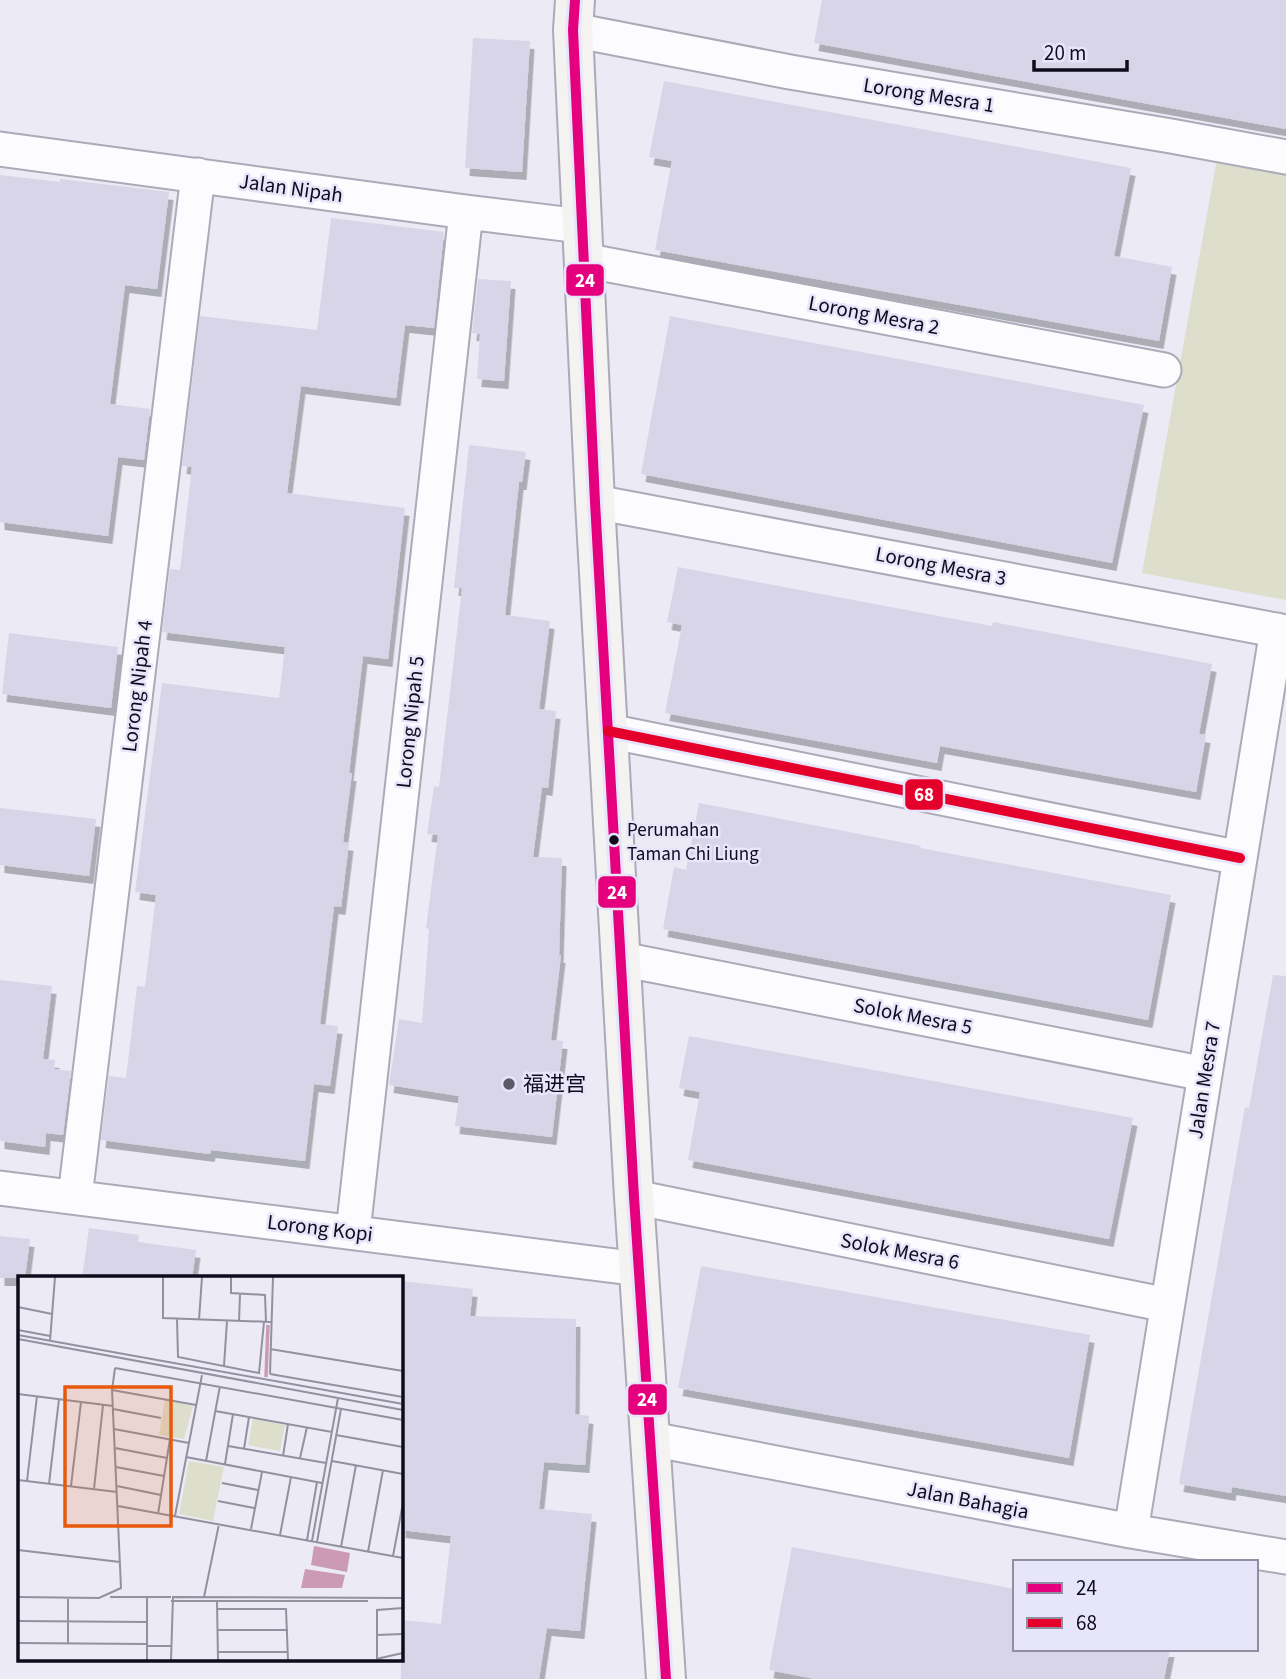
<svg xmlns="http://www.w3.org/2000/svg" width="1286" height="1679" viewBox="0 0 1286 1679" font-family="'Source Sans 3','Noto Sans SC',sans-serif">
	<defs>
		<filter id="shadow"><feDropShadow dx="4.5" dy="8" stdDeviation="0" flood-color="#0004"/></filter>
	</defs>
	<rect width="100%" height="100%" fill="#ebeaf5"/>
	<path fill="#dddecb" d="M 1217,159 L 1286,172 L 1286,600 L 1142,573 Z"/>
	<path fill="#d8d5e8" filter="url(#shadow)" d="M 822,0 L 1286,0 L 1286,129 L 814,43 Z
		M 473,38 L 530,41 L 522,172 L 465,168 Z
		M 664,81 L 1131,168 L 1114,256 L 1172,267 L 1159,341 L 655,250 L 672,161 L 649,157 Z
		M 0,175 L 60,182 L 60,179 L 169,192 L 157,289 L 125,285 L 110,404 L 150,409 L 144,460 L 118,457 L 108,536 L 0,522 Z
		M 331,218 L 444,232 L 434,328 L 405,325 L 396,398 L 301,386 L 287,493 L 405,508 L 388,659 L 363,656 L 349,773 L 352,773 L 343,842 L 349,843 L 341,907 L 334,906 L 320,1024 L 338,1026 L 330,1086 L 314,1084 L 305,1161 L 211,1150 L 210,1154 L 101,1140 L 109,1076 L 126,1078 L 137,986 L 145,987 L 156,895 L 135,892 L 162,683 L 279,698 L 285,647 L 162,632 L 170,569 L 180,570 L 192,467 L 182,466 L 200,316 L 317,330 Z
		M 478,279 L 511,281 L 504,381 L 477,379 L 480,334 L 472,333 Z
		M 670,316 L 1144,405 L 1112,563 L 641,474 Z
		M 469,445 L 526,452 L 522,482 L 519,482 L 505,615 L 550,621 L 539,709 L 556,711 L 548,788 L 542,787 L 533,857 L 562,858 L 559,955 L 561,955 L 551,1040 L 563,1041 L 552,1137 L 455,1126 L 459,1096 L 389,1085 L 399,1019 L 422,1023 L 429,929 L 426,928 L 438,835 L 427,834 L 434,786 L 439,787 L 462,588 L 454,588 Z
		M 678,567 L 992,626 L 993,622 L 1212,664 L 1199,734 L 1206,735 L 1196,792 L 940,746 L 937,763 L 665,713 L 682,625 L 667,622 Z
		M 9,633 L 118,647 L 111,708 L 2,694 Z
		M 699,803 L 921,846 L 920,848 L 1171,895 L 1148,1020 L 663,929 L 674,867 L 686,870 Z
		M 0,808 L 96,819 L 89,876 L 0,865 Z
		M 1273,975 L 1286,976 L 1286,1496 L 1232,1487 L 1231,1493 L 1179,1484 L 1245,1107 L 1249,1108 Z
		M 0,980 L 52,986 L 43,1059 L 55,1060 L 54,1069 L 71,1071 L 63,1135 L 46,1133 L 45,1147 L 0,1141 Z
		M 689,1036 L 1133,1118 L 1109,1239 L 688,1160 L 700,1092 L 679,1088 Z
		M 89,1228 L 139,1235 L 138,1242 L 196,1250 L 192,1278 L 82,1278 Z
		M 0,1236 L 30,1239 L 25,1278 L 0,1278 Z
		M 701,1266 L 1090,1335 L 1069,1458 L 678,1388 Z
		M 401,1281 L 473,1289 L 470,1316 L 576,1319 L 575,1414 L 589,1416 L 585,1465 L 544,1462 L 539,1509 L 592,1514 L 580,1631 L 547,1628 L 539,1679 L 401,1679 L 401,1620 L 441,1624 L 451,1536 L 401,1530 Z
		M 792,1547 L 1015,1589 L 1015,1649 L 1170,1649 L 1164,1679 L 815,1679 L 769,1670 Z"/>
	<g fill="none" stroke-linecap="round" stroke-linejoin="round">
		<defs>
			<path id="street" d="M 573,30 L 790,72 L 1171,136 L 1286,157
				M 0,149 L 466,212 L 581,226
				M 583,260 L 1164,370
				M 595,502 L 1286,632
				M 608,731 L 1240,858
				M 621,959 L 1205,1074
				M 0,1188 L 639,1269
				M 75,1197 L 198,175
				M 634,1197 L 1167,1305
				M 353,1232 L 466,212
				M 651,1439 L 1131,1531 L 1286,1557
				M 1131,1531 L 1277,630"/>
			<path id="secondary" d="M 575,0 L 573,30 L 595,502 L 634,1197 L 666,1679"/>
		</defs>
		<use href="#street" stroke="#acaab8" stroke-width="37"/>
		<use href="#secondary" stroke="#acaab8" stroke-width="42"/>
		<use href="#street" stroke="#fcfcfe" stroke-width="33"/>
		<use href="#secondary" stroke="#f5f2f2" stroke-width="38"/>
		<defs>
			<path id="bus-1" d="M 575,0 L 573,30 L 595,502 L 634,1197 L 666,1679"/>
			<path id="bus-2" d="M 608,731 L 1240,858"/>
		</defs>
		<use href="#bus-1" stroke="#e7e5fa" stroke-width="16"/>
		<use href="#bus-2" stroke="#e7e5fa" stroke-width="16"/>
		<use href="#bus-1" stroke="#e5007d" stroke-width="10"/>
		<use href="#bus-2" stroke="#e4002b" stroke-width="10"/>
	</g>
	<circle fill="#0f0b1d" stroke="#e7e5fa" stroke-width="2.5" cx="614" cy="840" r="6"/>
	<circle fill="#5c5969" stroke="#e7e5fa" stroke-width="2.5" cx="509" cy="1084" r="7"/>
	<g text-anchor="middle" stroke-width="5" stroke-linejoin="round" paint-order="stroke">
		<g font-size="19" fill="#0f0b1d" stroke="#e7e5fa" text-anchor="start">
			<text x="627" y="836">Perumahan<tspan x="627" dy="24">Taman Chi Liung</tspan></text>
		</g>
		<g font-size="21" fill="#0f0b1d" stroke="#e7e5fa">
			<text transform="translate(929 95) rotate(9)" y="7">Lorong Mesra 1</text>
			<text transform="translate(291 188) rotate(8)" y="7">Jalan Nipah</text>
			<text transform="translate(874 315) rotate(11)" y="7">Lorong Mesra 2</text>
			<text transform="translate(941 566) rotate(11)" y="7">Lorong Mesra 3</text>
			<text transform="translate(137 686) rotate(-83)" y="7">Lorong Nipah 4</text>
			<text transform="translate(410 722) rotate(-84)" y="7">Lorong Nipah 5</text>
			<text transform="translate(913 1016) rotate(11)" y="7">Solok Mesra 5</text>
			<text transform="translate(1204 1080) rotate(-81)" y="7">Jalan Mesra 7</text>
			<text transform="translate(320 1228) rotate(7)" y="7">Lorong Kopi</text>
			<text transform="translate(900 1251) rotate(11)" y="7">Solok Mesra 6</text>
			<text transform="translate(968 1500) rotate(11)" y="7">Jalan Bahagia</text>
		</g>
		<g font-size="21" fill="#0f0b1d" stroke="#e7e5fa" text-anchor="start">
			<text x="523" y="1091">福进宫</text>
		</g>
	</g>
	<g transform="translate(18 1276)">
		<rect width="385" height="385" fill="#ebeaf5"/>
		<path d="M 147,124 L 175,130 L 166,163 L 141,159 ZM 235,143 L 267,149 L 262,175 L 230,169 ZM 171,185 L 206,191 L 195,245 L 161,238 Z" fill="#dddecb"/>
		<path d="M 296,270 L 332,277 L 329,296 L 293,289 ZM 287,293 L 327,299 L 324,312 L 283,312 Z" fill="#cb9ab4"/>
		<path fill="none" stroke="#cb9ab4" stroke-width="3.5" d="M 248,101 L 250,49"/>
		<path fill="none" stroke="#93919f" stroke-width="2" d="M 145,1 L 145,42 L 253,46M 213,1 L 213,17 L 247,19 L 248,46M 0,31 L 34,38M 159,43 L 160,81 L 241,97 L 246,46M 181,44 L 184,1M 221,46 L 222,18M 0,54 L 32,60M 0,59 L 385,128M 0,63 L 385,134M 32,65 L 37,1M 252,73 L 385,95M 206,90 L 209,45M 97,92 L 385,144M 252,98 L 385,121M 252,98 L 255,1M 94,114 L 178,129M 0,118 L 95,130M 95,133 L 143,142M 197,135 L 314,156M 96,153 L 171,167M 318,159 L 385,171M 210,170 L 308,187M 97,172 L 149,182M 226,173 L 231,141M 265,180 L 270,148M 168,181 L 304,207M 282,182 L 289,151M 188,185 L 202,110M 314,185 L 385,198M 207,188 L 215,138M 98,191 L 146,200M 0,204 L 99,216M 9,205 L 19,120M 204,207 L 240,214M 31,208 L 41,123M 53,210 L 63,126M 99,210 L 143,219M 76,213 L 85,129M 200,225 L 236,232M 100,230 L 385,282M 140,238 L 152,163M 157,240 L 184,99M 233,253 L 244,196M 262,259 L 273,201M 289,264 L 299,206M 294,265 L 320,122M 299,266 L 323,133M 323,271 L 338,189M 0,274 L 102,286M 350,276 L 365,194M 375,280 L 385,227M 0,321 L 81,322 L 103,312 L 94,114 L 97,92M 92,321 L 153,321M 186,321 L 201,248M 50,322 L 50,367M 153,325 L 350,325M 199,325 L 200,384M 199,333 L 268,333 L 270,384M 0,345 L 129,346M 200,354 L 270,354M 358,359 L 385,358M 0,367 L 129,368M 129,370 L 153,370M 200,376 L 270,376M 359,382 L 359,334 L 385,332M 358,383 L 385,377M 129,384 L 129,321M 153,384 L 155,321 L 385,322"/>
		<path fill="#e8590c" fill-opacity="0.15" stroke="#e8590c" stroke-width="3.5" d="M 47,111 L 153,111 L 153,250 L 47,250 Z"/>
		<rect width="385" height="385" fill="none" stroke="#0f0b1d" stroke-width="3.5"/>
	</g>
	<g stroke="#e7e5fa" stroke-width="2.5">
		<rect x="565" y="263" width="40" height="34" rx="7" fill="#e5007d"/>
		<rect x="904" y="778" width="40" height="33" rx="7" fill="#e4002b"/>
		<rect x="597" y="875" width="40" height="34" rx="7" fill="#e5007d"/>
		<rect x="627" y="1383" width="41" height="33" rx="7" fill="#e5007d"/>
	</g>
	<g font-size="19" text-anchor="middle" font-weight="bold" fill="#fff">
		<text x="585" y="287">24</text>
		<text x="924" y="801">68</text>
		<text x="617" y="899">24</text>
		<text x="647" y="1406">24</text>
	</g>
	<rect x="1013" y="1560" width="245" height="91" fill="#e7e5fa" stroke="#918ea2" stroke-width="2"/>
	<rect x="1027" y="1583" width="35" height="10" fill="#e5007d" stroke="#918ea2" stroke-width="2"/>
	<text x="1076" y="1595" font-size="21" fill="#0f0b1d">24</text>
	<rect x="1027" y="1618" width="35" height="10" fill="#e4002b" stroke="#918ea2" stroke-width="2"/>
	<text x="1076" y="1630" font-size="21" fill="#0f0b1d">68</text>
	<path d="M1034 60v10h93v-10" fill="none" stroke="#0f0b1d" stroke-width="3.5"/>
	<text x="1044" y="60" font-size="21" fill="#0f0b1d" stroke="#e7e5fa" stroke-width="5" paint-order="stroke">20 m</text>
</svg>
